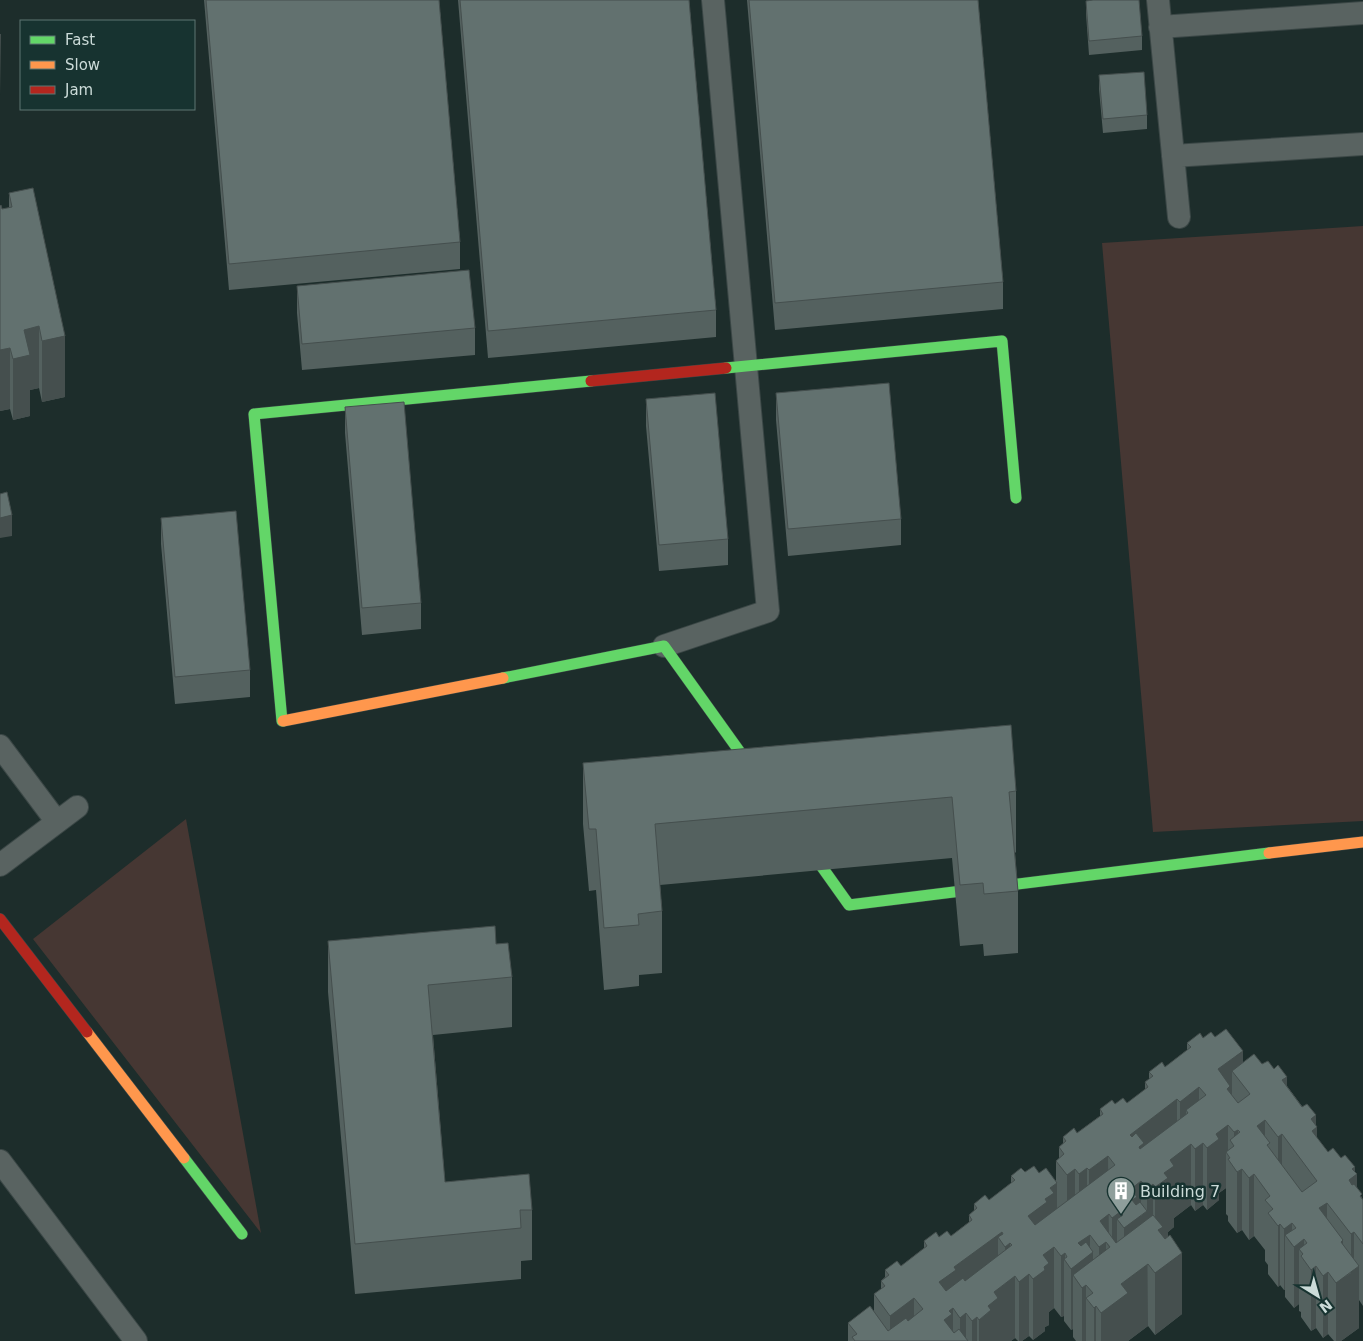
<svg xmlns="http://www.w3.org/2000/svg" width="1363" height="1341" viewBox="0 0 1363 1341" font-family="'DejaVu Sans',sans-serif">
	<rect width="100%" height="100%" fill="#1d2d2b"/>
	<path fill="#463733" d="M 1363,226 L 1363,821 L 1153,832 L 1102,243 Z
		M 186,819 L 261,1233 L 33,939 Z"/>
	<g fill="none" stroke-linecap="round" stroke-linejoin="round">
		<defs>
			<path id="street" d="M 1158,0 L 1179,217
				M 1160,27 L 1363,13
				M 1173,156 L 1363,144
				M 664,646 L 768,611 L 713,0
				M 0,746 L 57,822
				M 0,865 L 77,807
				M 0,1161 L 136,1341"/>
			<path id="fast" d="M 726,368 L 1002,341 L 1016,498
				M 503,678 L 664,646 L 760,780
				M 283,721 L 282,721 L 254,414 L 591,381
				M 802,839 L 849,905 L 1269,853
				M 184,1158 L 242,1234"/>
			<path id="slow" d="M 283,721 L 503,678
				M 1269,853 L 1363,842
				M 87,1032 L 184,1158"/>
			<path id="jam" d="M 591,381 L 726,368
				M 0,919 L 87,1032"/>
		</defs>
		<use href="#street" stroke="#3b4746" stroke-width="24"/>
		<use href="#fast" stroke="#3b4746" stroke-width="12"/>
		<use href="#slow" stroke="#3b4746" stroke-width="12"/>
		<use href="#jam" stroke="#3b4746" stroke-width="12"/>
		<use href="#street" stroke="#596361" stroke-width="22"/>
		<use href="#fast" stroke="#63d668" stroke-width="11"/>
		<use href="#slow" stroke="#ff974d" stroke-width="11"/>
		<use href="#jam" stroke="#b3261e" stroke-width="11"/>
	</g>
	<path fill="#54615f" d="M 204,0 L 439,0 L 460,242 L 460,269 L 229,290 Z
		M 458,0 L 689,0 L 716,310 L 716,337 L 488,358 Z
		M 747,0 L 978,0 L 1003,282 L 1003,309 L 775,330 Z
		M 1086,1 L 1142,36 L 1142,50 L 1089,55 L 1086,14 Z
		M 1099,75 L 1147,115 L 1147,129 L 1103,133 L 1099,89 Z
		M 9,193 L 65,397 L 42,402 L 39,388 L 30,390 L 30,416 L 13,420 L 10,409 L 0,411 L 0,206 L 2,209 L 9,208 Z
		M 297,286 L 475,328 L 475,355 L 302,370 L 297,313 Z
		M 776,393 L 901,519 L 901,545 L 788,556 L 776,420 Z
		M 646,399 L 728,539 L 728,565 L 659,571 L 646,426 Z
		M 345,407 L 421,603 L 421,629 L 362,635 L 345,433 Z
		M 161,518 L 250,670 L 250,697 L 175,704 L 161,544 Z
		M 583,763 L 1016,791 L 1016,852 L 1015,853 L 1018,891 L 1018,953 L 984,956 L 983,944 L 960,946 L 952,858 L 660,885 L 662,911 L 662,973 L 639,975 L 639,986 L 604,990 L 596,890 L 589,891 L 583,824 Z
		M 328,941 L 496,944 L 512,977 L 512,1027 L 433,1035 L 445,1182 L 532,1210 L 532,1260 L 521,1261 L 521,1279 L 355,1294 L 328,992 Z
		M 1215,1037 L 1243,1063 L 1262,1064 L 1287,1086 L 1316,1125 L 1317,1138 L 1328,1152 L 1341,1158 L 1355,1172 L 1357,1187 L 1363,1200 L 1363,1306 L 1359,1300 L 1359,1328 L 1341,1341 L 1334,1341 L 1328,1334 L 1323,1338 L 1316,1328 L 1311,1331 L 1301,1317 L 1301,1312 L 1299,1311 L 1299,1304 L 1294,1308 L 1285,1297 L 1285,1290 L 1284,1290 L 1280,1285 L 1278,1287 L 1268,1274 L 1268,1265 L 1265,1261 L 1265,1250 L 1254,1236 L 1249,1240 L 1242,1230 L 1237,1233 L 1228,1221 L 1228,1216 L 1226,1214 L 1226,1188 L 1219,1193 L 1219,1200 L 1207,1210 L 1203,1205 L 1195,1211 L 1191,1205 L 1174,1218 L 1174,1227 L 1168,1232 L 1168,1237 L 1182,1314 L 1155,1335 L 1148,1326 L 1128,1341 L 1076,1341 L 1073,1337 L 1073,1329 L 1071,1330 L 1064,1321 L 1064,1316 L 1061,1317 L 1054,1308 L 1049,1312 L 1049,1325 L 1045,1327 L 1045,1331 L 1033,1340 L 1029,1336 L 1022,1341 L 1018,1341 L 1015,1338 L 1011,1341 L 848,1341 L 848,1323 L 874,1311 L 874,1294 L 881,1289 L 881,1281 L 885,1277 L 885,1270 L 901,1266 L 924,1248 L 924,1241 L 939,1237 L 951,1236 L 969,1222 L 969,1215 L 974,1211 L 974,1204 L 989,1200 L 1011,1183 L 1011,1176 L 1025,1172 L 1039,1173 L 1056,1181 L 1056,1161 L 1059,1159 L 1059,1147 L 1063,1144 L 1063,1137 L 1077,1133 L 1100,1116 L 1100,1109 L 1115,1104 L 1127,1103 L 1145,1090 L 1145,1082 L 1149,1079 L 1149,1072 L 1165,1067 L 1187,1050 L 1187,1043 L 1203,1038 Z"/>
	<path fill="#454f4e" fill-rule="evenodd" d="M 0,34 L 1,34 L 0,95 Z
		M 39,326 L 39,388 L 30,390 L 30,416 L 13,420 L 13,359 L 24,330 Z
		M 65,336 L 65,397 L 42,402 L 42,341 Z
		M 10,348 L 10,409 L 0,411 L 0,350 Z
		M 12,515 L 12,536 L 0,538 L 0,518 Z
		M 1243,1051 L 1243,1084 L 1232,1071 L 1232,1120 L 1228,1125 L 1228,1155 L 1226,1152 L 1226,1188 L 1219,1193 L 1219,1200 L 1207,1210 L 1207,1148 L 1218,1069 Z
		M 1287,1077 L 1287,1138 L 1282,1080 Z
		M 1199,1087 L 1199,1146 L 1203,1143 L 1203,1205 L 1195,1211 L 1195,1149 L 1191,1144 L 1191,1205 L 1174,1218 L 1174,1227 L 1168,1232 L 1168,1239 L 1182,1253 L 1182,1314 L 1155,1335 L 1155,1187 L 1164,1181 L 1141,1181 L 1141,1216 L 1147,1211 L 1148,1326 L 1128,1341 L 1101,1341 L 1101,1313 L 1121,1284 L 1124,1282 L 1124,1228 L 1130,1135 L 1177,1099 L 1177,1154 L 1180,1152 L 1180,1102 ZM 1186,1110 L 1188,1113 L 1186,1148 Z
		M 1316,1115 L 1316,1128 L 1317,1127 L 1317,1188 L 1311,1119 Z
		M 1265,1120 L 1265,1181 L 1257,1126 Z
		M 1238,1130 L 1238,1172 L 1242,1169 L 1242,1230 L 1237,1233 L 1237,1172 L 1234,1168 L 1234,1132 Z
		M 1282,1134 L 1282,1196 L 1278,1198 L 1278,1137 Z
		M 1108,1156 L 1109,1247 L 1106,1242 L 1106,1304 L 1099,1309 L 1099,1247 L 1089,1232 L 1089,1170 Z
		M 1355,1167 L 1355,1176 L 1357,1174 L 1357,1236 L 1354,1232 L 1354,1270 L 1359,1266 L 1359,1328 L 1341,1341 L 1336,1341 L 1336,1283 L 1341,1242 L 1343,1240 L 1343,1278 L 1351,1273 L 1351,1234 L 1349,1180 L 1352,1169 Z
		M 1087,1168 L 1087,1229 L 1079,1235 L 1079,1174 Z
		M 1075,1169 L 1075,1230 L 1067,1237 L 1067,1175 Z
		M 1254,1174 L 1254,1236 L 1249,1240 L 1249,1178 Z
		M 1057,1183 L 1057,1244 L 1054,1247 L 1054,1308 L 1049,1312 L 1049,1325 L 1045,1327 L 1045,1331 L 1033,1340 L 1033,1279 L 1029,1274 L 1029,1336 L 1022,1341 L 1019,1341 L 1019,1282 L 1028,1216 L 1045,1199 L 1050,1188 Z
		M 1153,1184 L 1153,1246 L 1147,1250 L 1147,1189 Z
		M 1327,1203 L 1327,1264 L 1319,1208 Z
		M 1120,1212 L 1120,1223 L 1117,1219 L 1117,1275 L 1112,1279 L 1112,1218 Z
		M 1292,1223 L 1292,1245 L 1285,1235 L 1285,1290 L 1284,1290 L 1284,1229 Z
		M 1280,1224 L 1280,1285 L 1278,1287 L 1278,1226 Z
		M 1002,1232 L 1002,1242 L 998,1237 L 998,1289 L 1005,1284 L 1005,1247 L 1010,1243 L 1010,1280 L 1015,1276 L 1015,1338 L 1011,1341 L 979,1341 L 979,1320 L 988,1313 L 966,1313 L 966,1341 L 960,1341 L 960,1318 L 953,1308 L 953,1341 L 944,1341 L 939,1282 L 954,1267 Z
		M 1090,1235 L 1090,1254 L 1093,1252 L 1093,1307 L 1093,1293 L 1086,1285 L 1086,1341 L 1082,1341 L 1082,1288 L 1073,1275 L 1073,1329 L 1071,1330 L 1071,1269 L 1078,1243 Z
		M 1304,1239 L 1304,1261 L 1303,1254 L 1299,1249 L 1299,1304 L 1294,1308 L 1294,1247 Z
		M 1065,1253 L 1065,1261 L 1064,1259 L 1064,1316 L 1061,1317 L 1061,1256 Z
		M 1316,1266 L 1316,1328 L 1311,1331 L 1311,1270 Z
		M 1328,1272 L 1328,1334 L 1323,1338 L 1323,1276 Z
		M 914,1298 L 914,1341 L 890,1341 L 890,1316 Z
		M 1096,1306 L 1096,1341 L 1094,1341 L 1094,1308 Z
		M 977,1317 L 977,1341 L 972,1341 L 972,1321 Z"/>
	<path fill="#62716f" stroke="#454f4e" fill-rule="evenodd" d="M 206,0 L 439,0 L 460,242 L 229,264 Z
		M 460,0 L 689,0 L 716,310 L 488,331 Z
		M 749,0 L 978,0 L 1003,282 L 775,303 Z
		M 1093,0 L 1139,0 L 1142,36 L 1089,41 L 1086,1 Z
		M 1144,72 L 1147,115 L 1103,119 L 1099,75 Z
		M 33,188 L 65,336 L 42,341 L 39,326 L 24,330 L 30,355 L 13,359 L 10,348 L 0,350 L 0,206 L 1,205 L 2,209 L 12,207 L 9,193 Z
		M 469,270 L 475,328 L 302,344 L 297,286 Z
		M 889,383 L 901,519 L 788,529 L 776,393 Z
		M 715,393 L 728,539 L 659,545 L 646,399 Z
		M 404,402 L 421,603 L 362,608 L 345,407 Z
		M 7,492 L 12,515 L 0,518 L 0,494 Z
		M 236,511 L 250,670 L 175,677 L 161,518 Z
		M 1011,725 L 1016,791 L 1009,792 L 1018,891 L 984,894 L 983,883 L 960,885 L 952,797 L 655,824 L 662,911 L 638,914 L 639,925 L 604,928 L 596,829 L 589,829 L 583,763 Z
		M 495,926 L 496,944 L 508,943 L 512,977 L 428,985 L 445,1182 L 529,1174 L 532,1210 L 520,1210 L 521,1228 L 355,1244 L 328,941 Z
		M 1226,1029 L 1243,1051 L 1218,1069 L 1230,1086 L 1227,1089 L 1238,1103 L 1250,1094 L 1232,1071 L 1254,1054 L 1262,1064 L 1268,1061 L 1274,1069 L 1278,1065 L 1287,1077 L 1282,1080 L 1302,1107 L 1307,1104 L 1316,1115 L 1311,1119 L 1317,1127 L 1312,1131 L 1328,1152 L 1333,1148 L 1341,1158 L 1345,1155 L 1355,1167 L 1352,1169 L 1357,1174 L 1349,1180 L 1352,1185 L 1354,1184 L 1362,1194 L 1360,1196 L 1363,1200 L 1363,1244 L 1354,1232 L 1351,1234 L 1327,1203 L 1319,1208 L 1343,1240 L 1341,1242 L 1359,1266 L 1336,1283 L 1328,1272 L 1323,1276 L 1316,1266 L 1311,1270 L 1301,1256 L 1303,1254 L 1299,1249 L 1307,1243 L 1304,1239 L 1294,1247 L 1285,1235 L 1296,1228 L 1292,1223 L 1284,1229 L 1280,1224 L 1278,1226 L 1268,1213 L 1273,1209 L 1265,1200 L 1270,1196 L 1254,1174 L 1249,1178 L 1242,1169 L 1237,1172 L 1228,1159 L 1230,1158 L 1226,1152 L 1234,1146 L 1230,1140 L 1240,1132 L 1238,1130 L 1234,1132 L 1228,1125 L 1216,1134 L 1219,1139 L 1207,1148 L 1203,1143 L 1195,1149 L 1191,1144 L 1170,1160 L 1174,1166 L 1164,1173 L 1168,1178 L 1155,1187 L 1153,1184 L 1147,1189 L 1141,1181 L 1131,1189 L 1137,1197 L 1132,1200 L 1136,1205 L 1140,1202 L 1147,1211 L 1124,1228 L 1117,1219 L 1123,1215 L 1120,1212 L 1112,1218 L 1109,1214 L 1100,1221 L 1116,1243 L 1153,1215 L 1163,1227 L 1158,1230 L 1165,1239 L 1170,1235 L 1182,1253 L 1155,1273 L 1148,1264 L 1121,1284 L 1128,1293 L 1101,1313 L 1096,1306 L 1094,1308 L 1086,1298 L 1093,1293 L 1086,1285 L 1082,1288 L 1073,1275 L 1110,1247 L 1106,1242 L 1099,1247 L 1090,1235 L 1078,1243 L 1081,1246 L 1086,1242 L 1093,1252 L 1071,1269 L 1064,1259 L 1067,1257 L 1065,1253 L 1061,1256 L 1054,1247 L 1043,1255 L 1049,1263 L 1044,1267 L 1045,1270 L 1033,1279 L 1029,1274 L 1019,1282 L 1015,1276 L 994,1292 L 998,1298 L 988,1306 L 991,1310 L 979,1320 L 977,1317 L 972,1321 L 966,1313 L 960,1318 L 953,1308 L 949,1311 L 952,1314 L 944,1320 L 954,1333 L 959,1329 L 968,1341 L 855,1341 L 852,1337 L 857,1334 L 848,1323 L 870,1306 L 888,1331 L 906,1318 L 908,1321 L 923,1309 L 914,1298 L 890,1316 L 874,1294 L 885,1286 L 881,1281 L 889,1275 L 885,1270 L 897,1261 L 901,1266 L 927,1246 L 924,1241 L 936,1232 L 939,1237 L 947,1231 L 951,1236 L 972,1220 L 969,1215 L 977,1208 L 974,1204 L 985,1195 L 989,1200 L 1015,1180 L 1011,1176 L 1021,1168 L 1025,1172 L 1034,1166 L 1039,1173 L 1046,1168 L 1057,1183 L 1050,1188 L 1054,1193 L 1045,1199 L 1047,1202 L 1028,1216 L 1035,1225 L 1115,1165 L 1108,1156 L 1089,1170 L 1087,1168 L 1079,1174 L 1075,1169 L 1067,1175 L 1056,1161 L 1064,1154 L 1059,1147 L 1066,1141 L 1063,1137 L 1074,1128 L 1077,1133 L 1103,1114 L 1100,1109 L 1112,1100 L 1115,1104 L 1123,1098 L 1127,1103 L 1148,1087 L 1145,1082 L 1153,1076 L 1149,1072 L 1162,1062 L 1165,1067 L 1191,1047 L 1187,1043 L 1200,1033 L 1203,1038 L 1211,1032 L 1215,1037 ZM 1199,1087 L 1206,1095 L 1186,1110 L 1188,1113 L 1140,1149 L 1139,1147 L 1144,1143 L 1136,1133 L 1132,1137 L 1130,1135 L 1177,1099 L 1180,1102 ZM 1265,1120 L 1278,1137 L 1282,1134 L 1317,1181 L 1302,1192 L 1267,1145 L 1270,1143 L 1257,1126 ZM 1002,1232 L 1003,1234 L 998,1237 L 1005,1247 L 1010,1243 L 1012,1245 L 965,1281 L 963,1278 L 946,1291 L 939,1282 L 956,1270 L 954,1267 Z"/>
	<defs>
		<symbol id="building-pin" viewBox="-11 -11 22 30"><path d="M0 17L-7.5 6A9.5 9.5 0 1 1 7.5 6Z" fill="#8e9e9b" stroke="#173330"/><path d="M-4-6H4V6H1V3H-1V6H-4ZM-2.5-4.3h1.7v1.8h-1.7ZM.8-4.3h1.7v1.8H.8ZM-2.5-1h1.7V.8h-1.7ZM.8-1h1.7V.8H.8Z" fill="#fff"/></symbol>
	</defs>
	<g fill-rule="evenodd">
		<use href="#building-pin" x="1105" y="1175" width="32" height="43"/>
	</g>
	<g text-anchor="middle" stroke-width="5" stroke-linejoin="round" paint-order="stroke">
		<g font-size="16" fill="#cbdbd8" stroke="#173330" text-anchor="start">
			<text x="1140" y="1197">Building 7</text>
		</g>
	</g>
	<rect x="20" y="20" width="175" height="90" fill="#173330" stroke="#5f7673"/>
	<rect x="30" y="36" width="25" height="8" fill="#63d668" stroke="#5f7673"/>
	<text x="65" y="45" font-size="15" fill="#cbdbd8">Fast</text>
	<rect x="30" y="61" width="25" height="8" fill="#ff974d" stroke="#5f7673"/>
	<text x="65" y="70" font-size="15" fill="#cbdbd8">Slow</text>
	<rect x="30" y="86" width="25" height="8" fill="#b3261e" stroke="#5f7673"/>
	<text x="65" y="95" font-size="15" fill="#cbdbd8">Jam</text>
	<g transform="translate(1318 1296) rotate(143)" stroke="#173330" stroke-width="4" paint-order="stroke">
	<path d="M0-4L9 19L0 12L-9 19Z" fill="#cbdbd8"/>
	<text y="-8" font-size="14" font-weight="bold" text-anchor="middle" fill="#cbdbd8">N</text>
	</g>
</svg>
